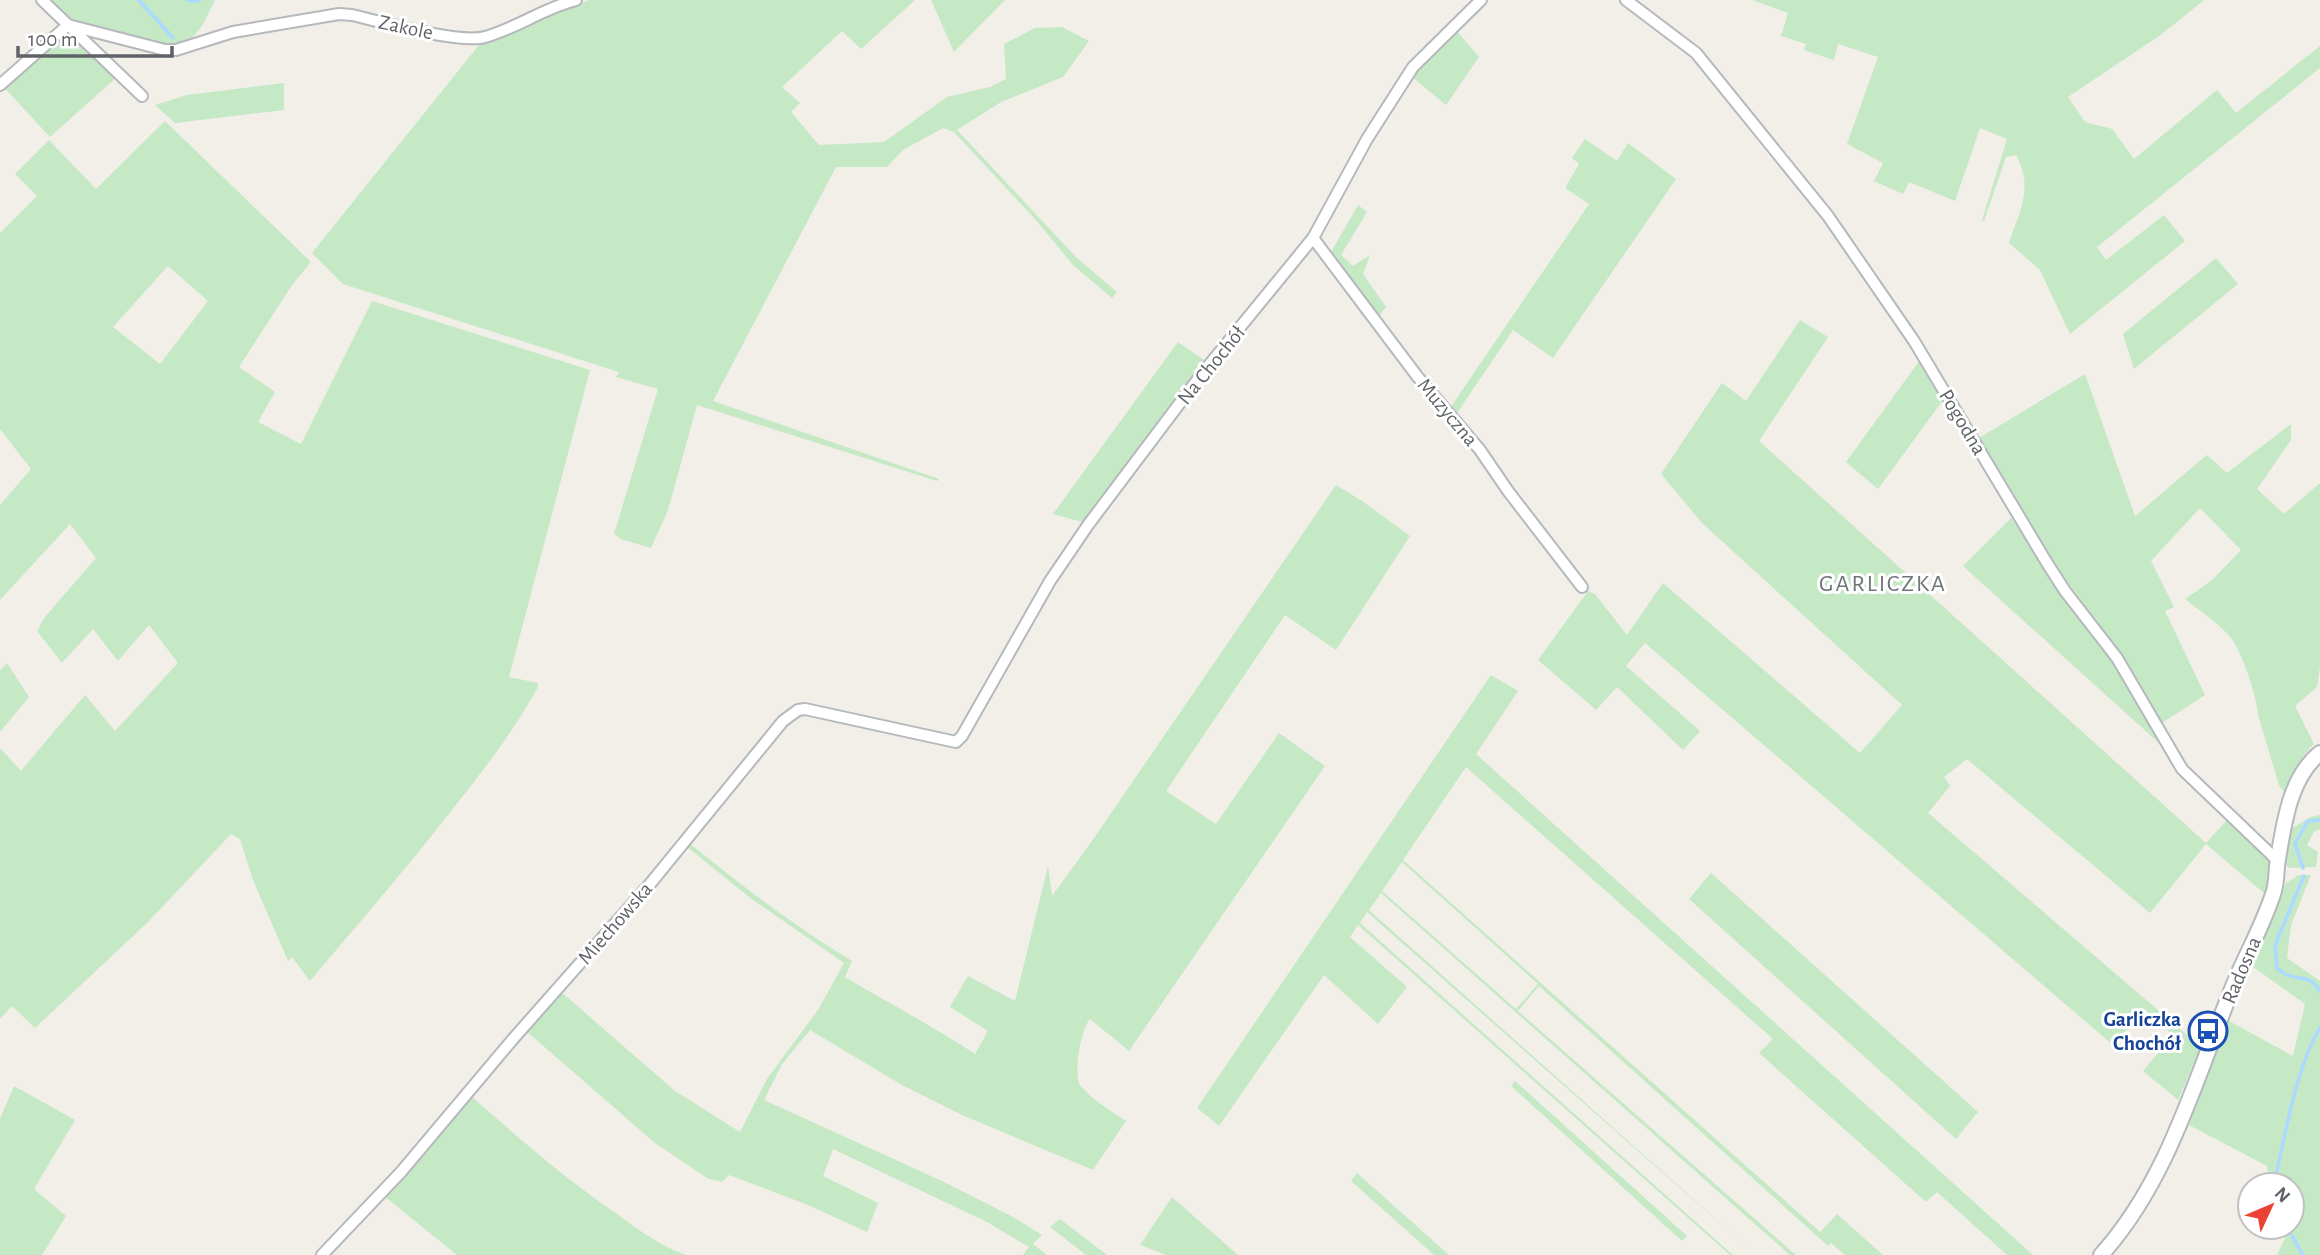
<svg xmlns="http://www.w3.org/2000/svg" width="2320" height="1255" viewBox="0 0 2320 1255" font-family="'Alegreya Sans',sans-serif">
	<rect width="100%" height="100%" fill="#f1efe8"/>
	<path fill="#c5e8c5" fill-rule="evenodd" d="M 50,0 L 215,0 C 204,23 198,40 173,47 L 68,18 Z
		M 589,0 L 915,0 L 861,49 L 842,31 L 782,87 L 800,103 L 791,112 L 819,145 L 884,142 L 947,97 L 990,87 L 1006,79 L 1004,44 L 1035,28 L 1062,27 L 1089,41 L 1063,77 L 1001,102 L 957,130 L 1077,258 L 1117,292 L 1112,298 L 1073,265 L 1036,220 L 954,132 L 943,128 L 903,150 L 887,167 L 836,167 L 713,401 L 939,479 L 937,481 L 697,405 L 668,510 L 651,548 L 621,539 L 614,534 L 658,389 L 616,377 L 619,372 L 343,284 L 312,253 L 479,45 L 422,36 L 487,42 Z
		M 931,0 L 1005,0 L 954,52 Z
		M 1752,0 L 2204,0 L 2162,34 L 2068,97 L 2085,122 L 2112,129 L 2134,159 L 2217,90 L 2236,113 L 2320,46 L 2320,68 L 2097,247 L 2106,260 L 2164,215 L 2185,241 L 2070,334 L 2040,270 L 2009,243 C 2020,210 2034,188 2016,155 L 2006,157 L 1984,221 L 1982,220 L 2007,139 L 1980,128 L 1955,201 L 1909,182 L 1903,194 L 1874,181 L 1883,163 L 1847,144 L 1878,57 L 1838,44 L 1834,60 L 1804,50 L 1806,44 L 1781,36 L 1788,13 Z
		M 62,23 L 118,76 L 50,137 L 0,83 Z
		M 1456,30 L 1479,57 L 1446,105 L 1411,76 L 1430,54 Z
		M 284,83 L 284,110 L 175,123 L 155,105 L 187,95 Z
		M 165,121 L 311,262 L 292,285 L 239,367 L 275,392 L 258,422 L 301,444 L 372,301 L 590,370 L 509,677 L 538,683 L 538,687 C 513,732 483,771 451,811 C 406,869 357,925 310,981 L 292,957 L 288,961 L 253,880 L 240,839 L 231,834 L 148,922 L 35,1028 L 12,1006 L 0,1019 L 0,748 L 21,771 L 85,695 L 115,731 L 178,663 L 149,625 L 118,661 L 93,629 L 62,663 L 37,631 L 45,617 L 96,558 L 70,524 L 0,600 L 0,505 L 31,469 L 0,429 L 0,233 L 37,196 L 15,174 L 49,140 L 96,189 ZM 168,266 L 208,301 L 160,364 L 113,327 Z
		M 1585,139 L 1617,161 L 1628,143 L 1676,179 L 1553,358 L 1513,330 L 1457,413 L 1450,408 L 1589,204 L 1565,188 L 1579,164 L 1572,158 Z
		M 1358,205 L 1367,212 L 1341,255 L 1353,266 L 1370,255 L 1363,274 L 1386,307 L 1378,317 L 1330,254 Z
		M 2216,258 L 2238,284 L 2134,369 L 2123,334 Z
		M 1800,320 L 1828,337 L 1759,441 L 2206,843 L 2227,820 L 2269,859 L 2273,871 L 2265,894 L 2206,844 L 2150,913 L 1967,759 L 1944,777 L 1950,786 L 1928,813 L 2201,1047 L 2178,1100 L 2143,1071 L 2173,1035 L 2145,1009 L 2113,1045 L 1645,643 L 1626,666 L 1700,731 L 1683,750 L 1617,687 L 1596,710 L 1538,660 L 1588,591 L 1595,594 L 1627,635 L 1663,583 L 1860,753 L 1902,705 L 1703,524 L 1661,474 L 1722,383 L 1746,401 Z
		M 1178,342 L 1204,360 L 1086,523 L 1053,514 Z
		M 1920,360 L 1943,400 L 1878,489 L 1846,462 Z
		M 2085,374 L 2135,516 L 2207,455 L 2227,473 L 2291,424 L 2291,440 L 2257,489 L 2284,514 L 2320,483 L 2320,667 L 2317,687 L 2295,706 L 2314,744 C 2299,758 2291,776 2286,795 L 2279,785 L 2258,715 C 2257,697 2242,652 2231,638 C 2219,623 2200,611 2185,599 L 2211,581 L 2241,550 L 2200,508 L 2151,561 L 2174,607 L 2165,611 L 2205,695 L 2162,723 L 2114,644 L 2059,571 L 1979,438 Z
		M 1336,485 L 1362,501 L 1410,536 L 1336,650 L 1285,615 L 1166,791 L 1216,824 L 1279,733 L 1325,766 L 1129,1051 L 1090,1019 C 1081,1029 1074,1070 1079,1083 C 1084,1094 1115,1114 1126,1121 L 1093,1170 L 962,1115 L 902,1085 L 810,1030 L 782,1064 L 764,1100 L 944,1182 L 1015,1218 L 1042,1235 L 1033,1244 L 1047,1255 L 1023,1255 L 1029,1247 L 985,1221 L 833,1149 L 823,1176 L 878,1203 L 867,1232 L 808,1205 L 729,1175 L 722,1182 L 707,1178 L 655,1143 L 525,1030 L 560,991 L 675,1091 L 740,1132 L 767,1079 L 818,1010 L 844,963 L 749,897 L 686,846 L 689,843 C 741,885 794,926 852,961 L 845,977 C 888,1003 933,1026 975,1054 L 988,1031 L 950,1007 L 968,976 L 1015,1001 L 1048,866 L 1052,896 L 1092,841 Z
		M 2011,518 L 2044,566 L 2113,662 L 2160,744 L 1963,566 Z
		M 7,663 L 29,697 L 0,732 L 0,670 Z
		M 1491,675 L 1518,691 L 1476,754 L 2033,1255 L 2007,1255 L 1937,1192 L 1926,1202 L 1759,1053 L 1773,1039 L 1466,767 L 1403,860 L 1820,1232 L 1837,1214 L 1883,1255 L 1845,1255 L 1831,1243 L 1828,1246 L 1539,986 L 1518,1011 L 1796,1255 L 1790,1255 L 1381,893 L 1369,910 L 1756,1255 L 1367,912 L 1360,923 L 1733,1255 L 1730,1255 L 1358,925 L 1350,937 L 1407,987 L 1378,1024 L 1324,975 L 1219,1126 L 1197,1108 ZM 1402,862 L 1538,984 L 1516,1009 L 1382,891 Z
		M 2320,815 L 2320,829 L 2314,832 L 2307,845 L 2318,852 L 2316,867 L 2290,868 L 2283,863 L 2291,829 L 2310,817 Z
		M 1711,873 L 1978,1112 L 1956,1139 L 1689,899 Z
		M 2299,875 L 2311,875 L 2291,925 L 2287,958 L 2320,981 L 2320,1255 L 2277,1255 L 2287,1234 L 2284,1227 L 2292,1227 L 2292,1185 L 2270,1185 L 2267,1166 L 2189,1125 L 2227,1020 L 2293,1056 L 2305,1004 L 2249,964 C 2260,937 2278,911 2286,883 Z
		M 1515,1081 L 1687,1236 L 1682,1241 L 1511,1086 Z
		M 14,1086 L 75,1120 L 34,1189 L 66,1216 L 42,1255 L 0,1255 L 0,1119 Z
		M 470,1095 C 517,1137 564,1178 617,1214 C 639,1230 660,1246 686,1255 L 457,1255 L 384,1196 Z
		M 1357,1173 L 1449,1255 L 1434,1255 L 1351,1181 Z
		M 1172,1197 L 1238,1255 L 1166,1255 L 1140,1245 Z
		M 1060,1219 L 1107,1255 L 1086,1255 L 1050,1227 Z"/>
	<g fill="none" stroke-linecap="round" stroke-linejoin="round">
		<path stroke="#aadaff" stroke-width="3.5" d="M 139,0 L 173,38
			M 187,0 L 199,1
			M 2303,868 L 2295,844 L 2308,821 L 2320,820
			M 2304,876 L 2275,945 L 2277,968 C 2280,970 2283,974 2287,975 C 2302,981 2309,974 2320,991
			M 2277,1185 L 2276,1175 C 2287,1127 2296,1069 2320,1027
			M 2287,1227 L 2303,1255"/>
		<defs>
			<path id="minor" d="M 42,0 L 142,96
				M 1626,0 L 1696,53 L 1828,216 L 1914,341 L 2047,563 L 2065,591 L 2117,658 L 2182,769 L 2278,861
				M 68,25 L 165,50 L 176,50 L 233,32 L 339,14 L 352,15 C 381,22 460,44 485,37 C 517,28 544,8 576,0
				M 0,85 L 68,25
				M 1313,238 L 1417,376 L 1480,450 L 1508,491 L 1582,587
				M 322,1255 L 401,1172 L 513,1039 L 650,884 L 783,721 L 798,710 L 805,709 L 956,742 L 962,736 L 1050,581 L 1088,525 L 1201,375 L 1313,238 L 1367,139 L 1413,67 L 1481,0"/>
			<path id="tertiary" d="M 2101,1255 C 2167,1182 2194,1083 2230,994 C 2243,959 2263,927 2274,891 C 2277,880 2276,870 2278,859 C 2284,823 2290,777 2320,753"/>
		</defs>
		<use href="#minor" stroke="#b5b8bc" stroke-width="14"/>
		<use href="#tertiary" stroke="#b5b8bc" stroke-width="18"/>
		<use href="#minor" stroke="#fff" stroke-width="10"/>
		<use href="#tertiary" stroke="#fff" stroke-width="14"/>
	</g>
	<defs>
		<symbol id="bus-ring" viewBox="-11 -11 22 22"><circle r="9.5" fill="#fff" stroke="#1a4fb4" stroke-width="1.5"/><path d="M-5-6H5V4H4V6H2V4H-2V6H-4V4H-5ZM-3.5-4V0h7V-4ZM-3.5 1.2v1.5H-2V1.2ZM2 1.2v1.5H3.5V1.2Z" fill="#1a4fb4"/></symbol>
	</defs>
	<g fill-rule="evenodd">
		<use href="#bus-ring" x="2186" y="1009" width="44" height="44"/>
	</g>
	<g text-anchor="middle" stroke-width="6" stroke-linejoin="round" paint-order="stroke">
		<g font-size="21" fill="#5f6368" stroke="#fff">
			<text transform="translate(406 27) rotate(12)" y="7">Zakole</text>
			<text transform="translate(1211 365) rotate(-51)" y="7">Na Chochół</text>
			<text transform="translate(1448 412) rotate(50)" y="7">Muzyczna</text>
			<text transform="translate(1963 422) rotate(59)" y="7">Pogodna</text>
			<text transform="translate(615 923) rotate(-49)" y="7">Miechowska</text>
			<text transform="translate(2241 970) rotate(-67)" y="7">Radosna</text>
		</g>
		<g font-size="21" font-weight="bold" fill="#164399" stroke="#fff" text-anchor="end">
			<text x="2181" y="1026">Garliczka<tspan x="2181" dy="24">Chochół</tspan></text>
		</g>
		<g font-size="24" letter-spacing="2" fill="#70757a" stroke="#fff">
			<text x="1883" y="591">GARLICZKA</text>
		</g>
	</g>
	<g transform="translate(2271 1206) rotate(46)"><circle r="33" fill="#ffffff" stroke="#bfc1c3" stroke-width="2"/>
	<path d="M0-5L12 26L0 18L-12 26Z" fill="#ea4335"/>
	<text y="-10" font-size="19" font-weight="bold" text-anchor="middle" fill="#5f6368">N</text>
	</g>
	<path d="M18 46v10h154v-10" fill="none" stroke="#5f6368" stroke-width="3.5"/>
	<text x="28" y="46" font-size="21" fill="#5f6368" stroke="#ffffff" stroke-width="5" paint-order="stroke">100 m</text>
</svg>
